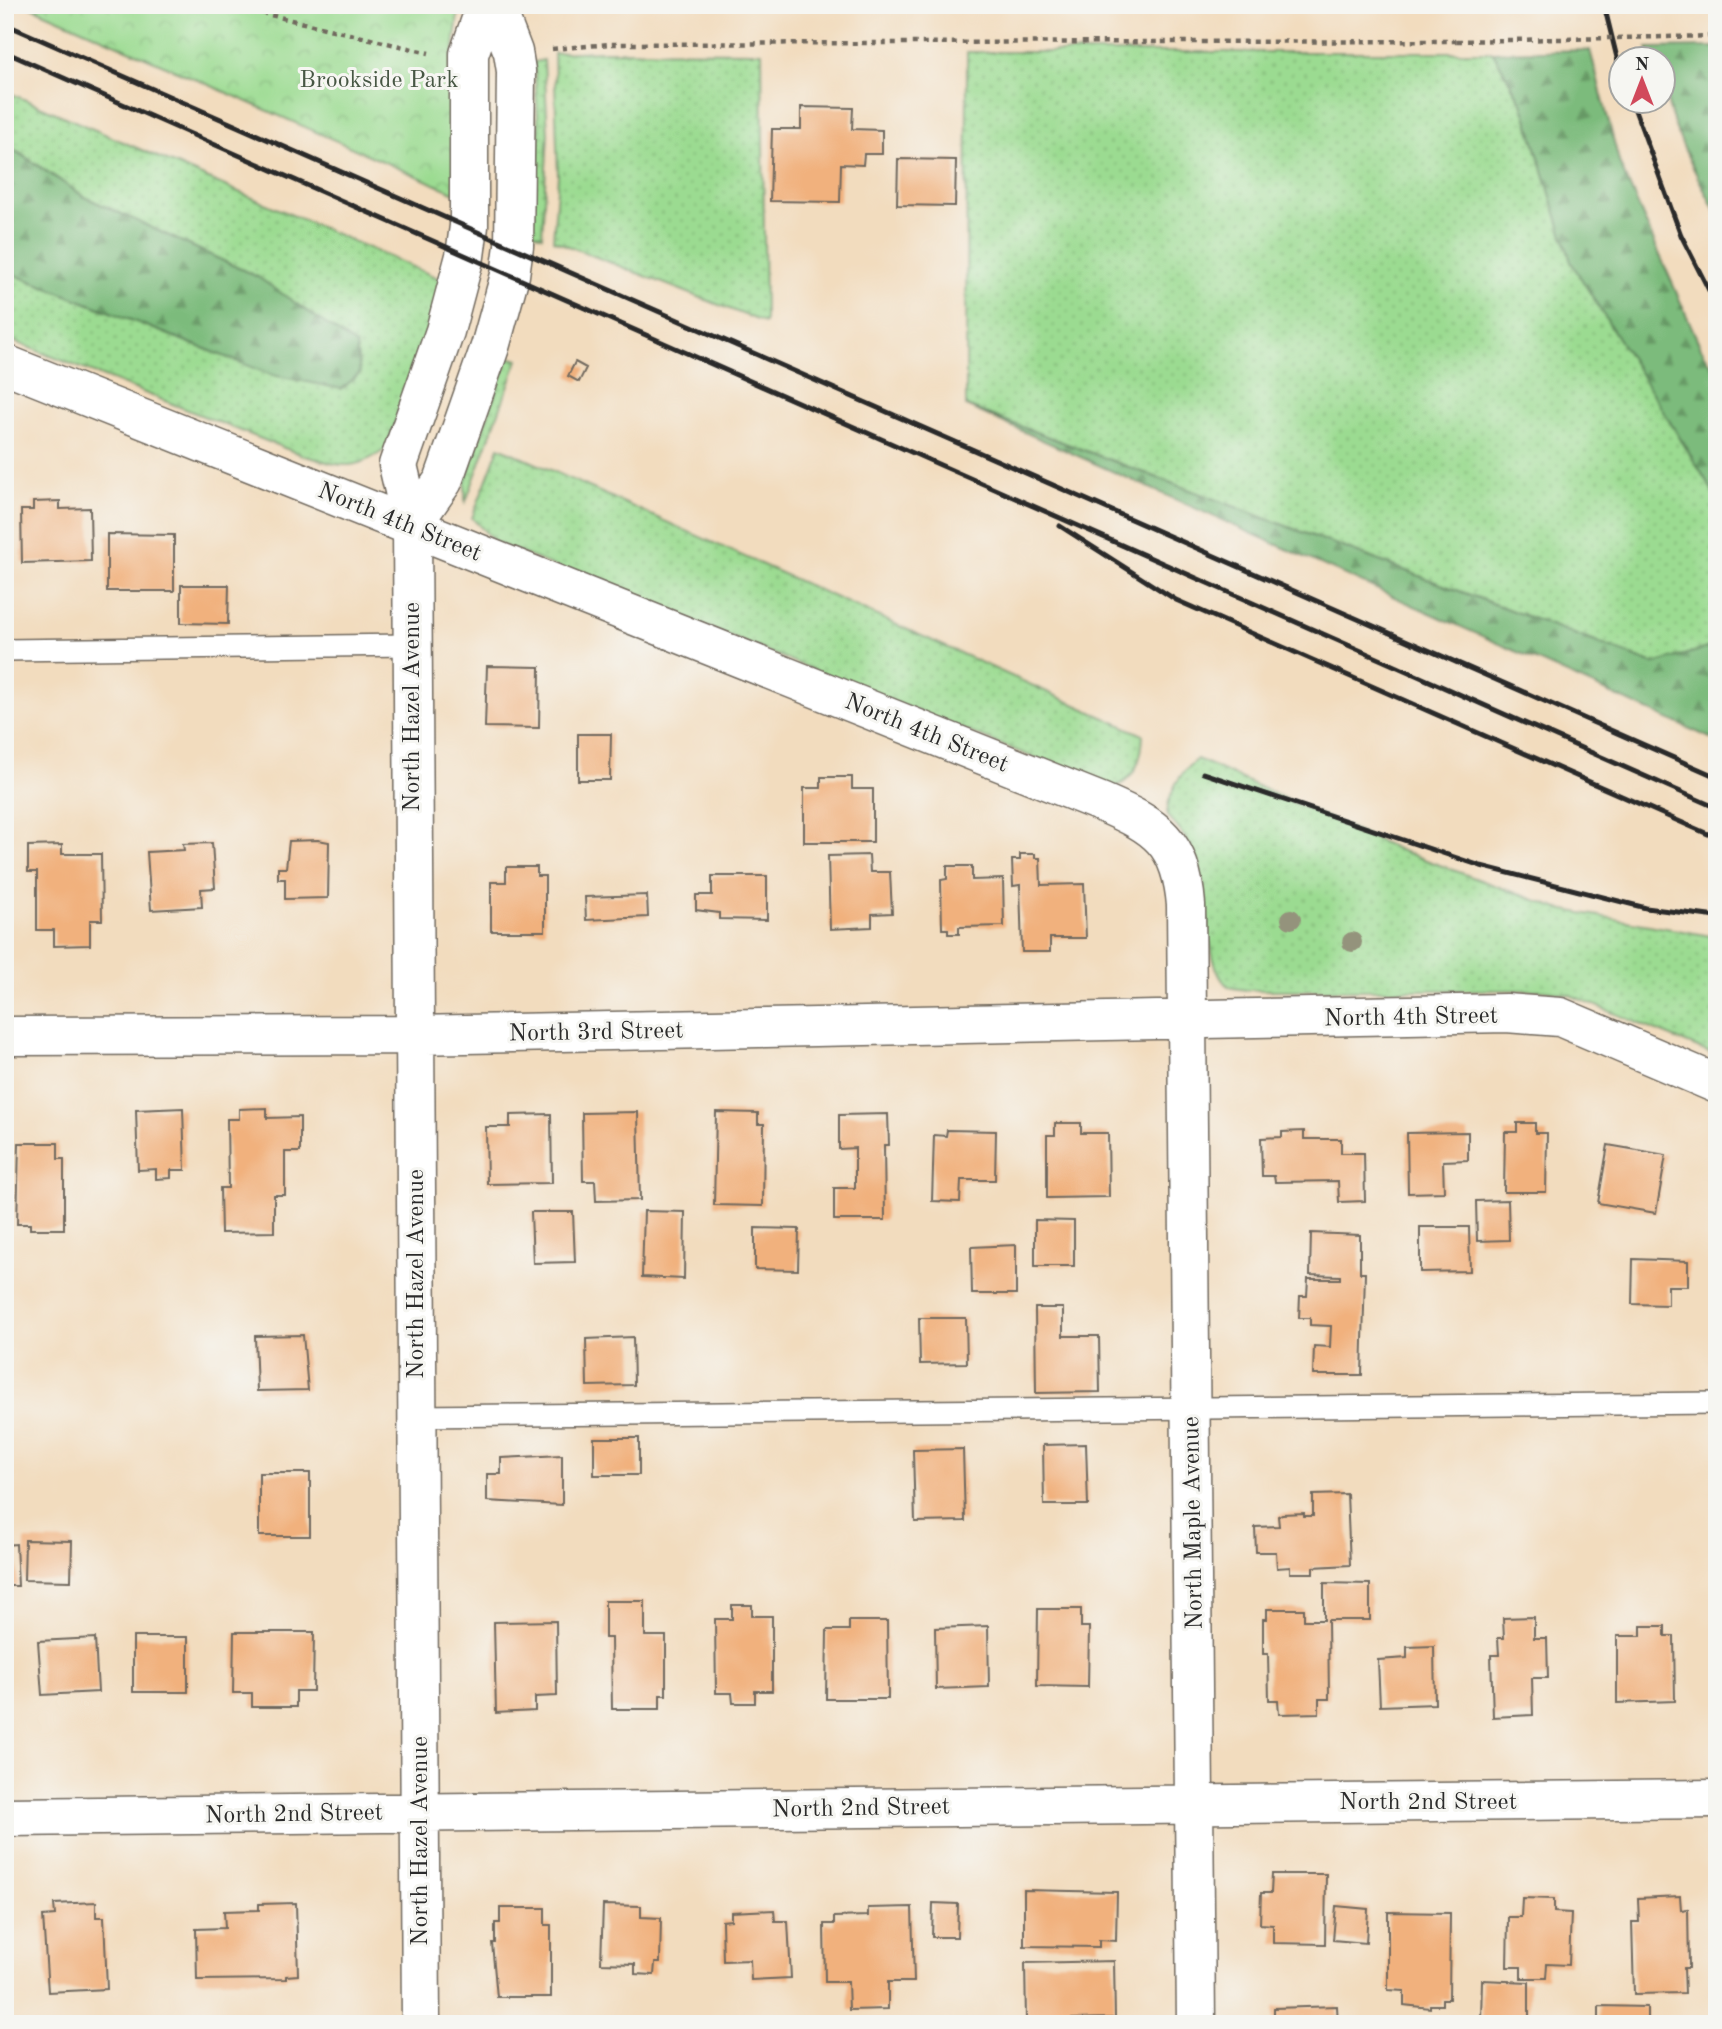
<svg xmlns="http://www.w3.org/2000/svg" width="1722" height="2029" viewBox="0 0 1722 2029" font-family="'Old Standard TT',serif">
	<defs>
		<pattern id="grass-dots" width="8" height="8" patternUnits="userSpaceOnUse" patternTransform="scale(1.75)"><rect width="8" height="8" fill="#9bdb91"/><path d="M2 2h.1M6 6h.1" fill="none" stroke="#86bc7d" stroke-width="1.8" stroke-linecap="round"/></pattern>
		<pattern id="forest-firs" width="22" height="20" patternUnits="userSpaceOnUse" patternTransform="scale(1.75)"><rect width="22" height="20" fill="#7cbb7b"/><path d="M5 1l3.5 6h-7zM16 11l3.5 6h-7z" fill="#669865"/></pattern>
		<pattern id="park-crowns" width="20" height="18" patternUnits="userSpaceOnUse" patternTransform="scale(1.75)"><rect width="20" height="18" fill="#9bdb91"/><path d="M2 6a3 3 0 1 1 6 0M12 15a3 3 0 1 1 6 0" fill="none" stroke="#86bc7d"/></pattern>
	</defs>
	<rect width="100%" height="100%" fill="#f6f6f2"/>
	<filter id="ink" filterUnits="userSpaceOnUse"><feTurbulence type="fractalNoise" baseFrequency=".0143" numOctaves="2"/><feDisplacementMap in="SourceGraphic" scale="14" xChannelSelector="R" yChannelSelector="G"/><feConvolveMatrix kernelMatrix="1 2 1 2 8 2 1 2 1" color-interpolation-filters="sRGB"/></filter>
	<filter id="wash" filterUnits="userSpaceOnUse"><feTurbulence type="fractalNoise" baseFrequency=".00686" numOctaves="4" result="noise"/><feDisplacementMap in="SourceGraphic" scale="28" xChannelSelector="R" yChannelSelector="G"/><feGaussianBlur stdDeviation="1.57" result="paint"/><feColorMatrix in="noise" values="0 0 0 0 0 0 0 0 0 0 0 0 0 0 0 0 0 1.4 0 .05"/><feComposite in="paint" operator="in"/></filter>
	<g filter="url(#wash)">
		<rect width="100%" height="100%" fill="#f2dcbe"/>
		<path fill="url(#grass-dots)" stroke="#63835e" stroke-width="2" d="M 604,51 L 762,52 L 765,323 L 553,240 L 558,176 L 554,53 Z
			M 967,52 L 1493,52 L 1523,105 L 1572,262 L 1717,498 L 1717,645 L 1654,664 L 966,406 Z
			M 544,60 L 548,134 L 542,236 L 532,232 L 539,133 L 534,62 Z
			M 5,91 L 445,281 L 386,449 C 351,473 341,466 302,455 L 5,338 L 5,271 L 272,375 L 258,277 L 85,197 L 5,143 Z
			M 508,357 L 518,360 L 465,504 L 465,482 Z
			M 499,447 L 1143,735 C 1142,758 1136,783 1110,788 L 496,543 L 472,518 Z
			M 1197,759 L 1399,850 L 1559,909 L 1717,937 L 1717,1056 L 1570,995 L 1544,990 L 1247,990 C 1242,989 1235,989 1230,987 C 1206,974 1208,902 1202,877 C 1197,853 1184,833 1167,816 C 1167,795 1180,772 1197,759 Z"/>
		<path fill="url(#forest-firs)" stroke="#547353" stroke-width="2" d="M 1717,47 L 1717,214 C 1692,166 1662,115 1662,60 L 1651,59 L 1647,48 Z
			M 1590,50 L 1620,165 L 1701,348 L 1717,373 L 1717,498 L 1571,262 L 1523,105 L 1493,52 Z
			M 5,144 L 85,197 L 258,277 L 356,345 L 360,373 L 342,389 L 272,375 L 5,271 Z
			M 966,406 L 1654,664 L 1717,645 L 1717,741 Z"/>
		<path fill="url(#park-crowns)" stroke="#63835e" stroke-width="2" d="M 27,5 L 459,5 L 453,56 L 455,193 Z"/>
		<g id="blocks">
			<path fill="#f1b17d" d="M 801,107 L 853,108 L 852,129 L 882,130 L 882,154 L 864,154 L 863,165 L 841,164 L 840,202 L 770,201 L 772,129 L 801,129 Z
				M 898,159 L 956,160 L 955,206 L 897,205 Z
				M 575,362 L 586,368 L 579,382 L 568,376 Z
				M 60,501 L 60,509 L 90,508 L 91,561 L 22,563 L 21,510 L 33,510 L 33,502 Z
				M 107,534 L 174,535 L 174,591 L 107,591 Z
				M 181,585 L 229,585 L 228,624 L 181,623 Z
				M 487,666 L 540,667 L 539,728 L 485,727 Z
				M 578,734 L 611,734 L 610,780 L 578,780 Z
				M 821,777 L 852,777 L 852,789 L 873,789 L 873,842 L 804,842 L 804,788 L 821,788 Z
				M 318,840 L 329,842 L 328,898 L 285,899 L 285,879 L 278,879 L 278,868 L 286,868 L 289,841 Z
				M 212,843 L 215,888 L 201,889 L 202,907 L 151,910 L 147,852 L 184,850 L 183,844 Z
				M 62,845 L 62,854 L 101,854 L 102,920 L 90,920 L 90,945 L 54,946 L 54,930 L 37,930 L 37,872 L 28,872 L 28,846 Z
				M 1020,854 L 1035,854 L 1035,858 L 1040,858 L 1041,885 L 1084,884 L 1086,938 L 1050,938 L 1050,952 L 1022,952 L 1020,885 L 1013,886 L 1012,860 L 1020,860 Z
				M 869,855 L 870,872 L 890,872 L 892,913 L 872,914 L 872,927 L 830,929 L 828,856 Z
				M 947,866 L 972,866 L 972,880 L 1003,879 L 1004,926 L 959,927 L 959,934 L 948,934 L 948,929 L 942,929 L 941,880 L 947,879 Z
				M 506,867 L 537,867 L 537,876 L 545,876 L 545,931 L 491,931 L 491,882 L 506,882 Z
				M 712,876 L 767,876 L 767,920 L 719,919 L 719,913 L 696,910 L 696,895 L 712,895 Z
				M 647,895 L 648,917 L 586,920 L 585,897 Z
				M 183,1108 L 185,1170 L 171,1170 L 171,1178 L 156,1179 L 156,1169 L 138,1170 L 136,1110 Z
				M 267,1108 L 267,1118 L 300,1117 L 300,1152 L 285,1152 L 285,1195 L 274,1195 L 274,1232 L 221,1233 L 220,1188 L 228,1188 L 227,1119 L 239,1119 L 239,1109 Z
				M 638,1112 L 640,1200 L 596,1201 L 595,1181 L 583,1181 L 582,1113 Z
				M 716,1112 L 758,1113 L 758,1124 L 764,1124 L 763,1206 L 714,1205 Z
				M 551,1114 L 552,1183 L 487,1184 L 486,1127 L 510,1127 L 510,1115 Z
				M 888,1114 L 889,1145 L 884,1145 L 885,1220 L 834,1220 L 834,1188 L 855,1188 L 855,1148 L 839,1149 L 839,1115 Z
				M 1055,1123 L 1081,1123 L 1081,1133 L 1108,1133 L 1109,1197 L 1047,1198 L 1047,1135 L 1055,1135 Z
				M 1517,1123 L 1535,1123 L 1535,1133 L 1547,1133 L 1546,1192 L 1504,1192 L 1505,1132 L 1517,1132 Z
				M 947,1130 L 996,1131 L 995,1180 L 961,1180 L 960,1202 L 932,1201 L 934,1135 L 946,1136 Z
				M 1304,1131 L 1304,1139 L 1341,1139 L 1341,1153 L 1364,1153 L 1365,1201 L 1339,1202 L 1338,1181 L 1275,1182 L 1274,1176 L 1262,1176 L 1261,1138 L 1282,1137 L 1282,1132 Z
				M 1468,1132 L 1468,1160 L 1443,1161 L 1444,1192 L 1408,1193 L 1407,1133 Z
				M 19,1143 L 58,1143 L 58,1159 L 64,1159 L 64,1229 L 30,1229 L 30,1224 L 17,1224 Z
				M 1608,1145 L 1666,1155 L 1656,1213 L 1598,1203 Z
				M 1508,1200 L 1509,1240 L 1477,1241 L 1476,1201 Z
				M 644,1211 L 685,1212 L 684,1279 L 642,1277 Z
				M 531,1212 L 573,1212 L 575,1262 L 533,1263 Z
				M 1035,1220 L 1074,1221 L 1074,1266 L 1035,1266 Z
				M 1420,1227 L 1469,1227 L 1470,1271 L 1420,1272 Z
				M 755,1228 L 799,1229 L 798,1270 L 755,1269 Z
				M 1311,1233 L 1360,1235 L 1360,1273 L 1365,1273 L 1362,1375 L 1313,1375 L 1314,1346 L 1330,1347 L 1331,1326 L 1310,1325 L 1310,1318 L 1299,1318 L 1300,1296 L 1307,1296 L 1308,1279 L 1340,1279 L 1340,1276 L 1310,1275 Z
				M 1016,1245 L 1016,1294 L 972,1294 L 971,1247 Z
				M 1633,1259 L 1688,1261 L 1688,1286 L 1668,1286 L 1668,1305 L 1632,1304 Z
				M 1035,1308 L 1063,1308 L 1063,1336 L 1099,1336 L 1100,1392 L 1036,1393 Z
				M 919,1318 L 966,1318 L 967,1363 L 920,1364 Z
				M 303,1335 L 308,1390 L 257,1391 L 255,1336 Z
				M 633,1337 L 634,1385 L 587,1386 L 586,1339 Z
				M 594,1438 L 639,1438 L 639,1475 L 594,1475 Z
				M 1086,1444 L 1088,1505 L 1044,1505 L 1043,1445 Z
				M 963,1449 L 965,1521 L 915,1522 L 913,1450 Z
				M 562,1455 L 562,1505 L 487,1501 L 487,1474 L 501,1474 L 501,1458 Z
				M 259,1473 L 310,1473 L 310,1536 L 259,1536 Z
				M 1347,1494 L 1350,1565 L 1313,1567 L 1313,1573 L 1290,1573 L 1290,1567 L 1277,1568 L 1276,1552 L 1256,1552 L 1255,1527 L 1279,1526 L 1278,1516 L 1282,1514 L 1304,1513 L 1304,1516 L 1313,1516 L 1313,1495 Z
				M 25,1540 L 72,1541 L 71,1581 L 24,1580 Z
				M 16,1544 L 18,1586 L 5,1586 L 5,1545 Z
				M 1324,1583 L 1370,1584 L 1370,1620 L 1328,1620 L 1329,1699 L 1319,1699 L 1319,1713 L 1279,1714 L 1278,1700 L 1269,1700 L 1268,1654 L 1263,1654 L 1263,1619 L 1267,1619 L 1267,1609 L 1304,1609 L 1304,1620 L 1324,1620 Z
				M 605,1601 L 645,1601 L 645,1636 L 666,1636 L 666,1695 L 660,1695 L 660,1709 L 612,1709 L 611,1638 L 605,1638 Z
				M 732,1605 L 752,1605 L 752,1616 L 772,1616 L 772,1691 L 755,1691 L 755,1703 L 733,1703 L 732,1693 L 716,1693 L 715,1619 L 732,1619 Z
				M 1038,1609 L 1081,1609 L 1081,1627 L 1089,1627 L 1088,1687 L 1037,1686 Z
				M 1534,1617 L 1534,1638 L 1547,1638 L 1548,1678 L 1532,1678 L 1533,1715 L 1493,1717 L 1491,1655 L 1499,1655 L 1498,1638 L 1504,1638 L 1503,1618 Z
				M 556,1621 L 557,1696 L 535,1697 L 535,1711 L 496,1713 L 494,1622 Z
				M 849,1621 L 887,1621 L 888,1699 L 826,1699 L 827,1630 L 849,1630 Z
				M 988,1626 L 989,1687 L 936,1689 L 935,1628 Z
				M 1641,1626 L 1665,1626 L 1665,1636 L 1674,1636 L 1675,1701 L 1617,1703 L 1617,1636 L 1641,1636 Z
				M 234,1632 L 314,1632 L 313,1691 L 296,1691 L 296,1707 L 252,1707 L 252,1693 L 233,1693 Z
				M 133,1637 L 188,1637 L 188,1692 L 133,1692 Z
				M 95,1638 L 98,1692 L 42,1695 L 38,1641 Z
				M 1434,1646 L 1435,1704 L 1380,1706 L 1378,1660 L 1407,1658 L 1407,1647 Z
				M 1272,1874 L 1326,1874 L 1325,1944 L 1273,1943 L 1273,1925 L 1260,1924 L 1261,1893 L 1271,1893 Z
				M 1024,1890 L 1117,1892 L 1116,1941 L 1099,1940 L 1099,1947 L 1024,1946 Z
				M 1680,1896 L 1681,1910 L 1688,1909 L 1689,1968 L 1684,1968 L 1685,1993 L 1634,1994 L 1632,1922 L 1639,1922 L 1638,1898 Z
				M 1522,1898 L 1554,1899 L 1554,1912 L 1571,1913 L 1569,1965 L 1547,1964 L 1546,1978 L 1521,1978 L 1521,1967 L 1507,1967 L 1508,1917 L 1521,1917 Z
				M 96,1902 L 96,1917 L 104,1917 L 107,1989 L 48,1992 L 43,1916 L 55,1915 L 54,1904 Z
				M 296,1903 L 298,1975 L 286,1976 L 286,1979 L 197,1980 L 196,1929 L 225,1928 L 224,1911 L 259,1910 L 259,1904 Z
				M 933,1903 L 958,1904 L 957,1937 L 932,1937 Z
				M 603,1905 L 641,1906 L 641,1917 L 661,1918 L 660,1963 L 655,1963 L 654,1975 L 635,1974 L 635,1964 L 601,1963 Z
				M 1336,1906 L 1368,1909 L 1366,1943 L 1333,1940 Z
				M 912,1907 L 914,1982 L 888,1982 L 888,2009 L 849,2010 L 848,1982 L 825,1982 L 824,1924 L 834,1924 L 834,1917 L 868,1916 L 868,1908 Z
				M 500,1908 L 545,1908 L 545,1925 L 551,1925 L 551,1997 L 497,1997 L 492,1943 L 495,1943 L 495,1923 L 500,1923 Z
				M 774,1910 L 775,1921 L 788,1921 L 791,1978 L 751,1980 L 750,1960 L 723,1961 L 722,1921 L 731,1920 L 731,1912 Z
				M 1388,1912 L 1450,1913 L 1449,1999 L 1442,1999 L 1442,2005 L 1430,2005 L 1430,2008 L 1404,2005 L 1404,1991 L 1388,1990 Z
				M 1114,1961 L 1115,2018 L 1026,2020 L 1025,1963 Z
				M 1482,1980 L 1529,1982 L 1529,2022 L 1481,2020 Z
				M 1337,2006 L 1338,2024 L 1274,2024 L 1274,2008 Z
				M 1599,2006 L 1647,2007 L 1647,2024 L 1599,2024 Z"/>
		</g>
	</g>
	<g filter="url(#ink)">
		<use href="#blocks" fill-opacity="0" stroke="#71695e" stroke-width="2"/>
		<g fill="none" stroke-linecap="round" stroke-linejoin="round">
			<defs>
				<path id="service" d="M 5,650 L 411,645
					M 416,1416 L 1717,1403"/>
				<path id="minor" d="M 5,364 L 1103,803 C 1157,826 1181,842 1186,905 L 1196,2024
					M 412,525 L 443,481 L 490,347 L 510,275 L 514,246 L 516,71 L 513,52 L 495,5
					M 5,1036 L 413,1035 L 1506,1013 L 1560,1017 L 1717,1084
					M 5,1817 L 1717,1799
					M 421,2024 L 412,525 L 398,465 L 445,331 L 465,256 L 469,226 L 469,54 L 486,5"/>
			</defs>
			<use href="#service" stroke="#71695e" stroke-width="24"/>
			<use href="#minor" stroke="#71695e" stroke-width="41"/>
			<path stroke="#71695e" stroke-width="4.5" stroke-dasharray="5 5" stroke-linecap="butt" d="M 243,5 L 266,14 L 429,53
				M 552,49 L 610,44 L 1457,41"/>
			<use href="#service" stroke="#fff" stroke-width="21"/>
			<use href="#minor" stroke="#fff" stroke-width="38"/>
			<path stroke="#2b2b2b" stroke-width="5" d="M 1604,5 L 1620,70
				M 5,24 L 1717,777
				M 5,52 L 1717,808
				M 1632,102 L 1681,235 L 1717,306
				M 1060,526 L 1176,600 L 1717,838
				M 1203,773 L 1481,866 L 1646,908 L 1717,917"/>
			<path stroke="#71695e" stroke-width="4.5" stroke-dasharray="5 5" stroke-linecap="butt" d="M 1457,41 L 1717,36"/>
		</g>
		<g fill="#94937b">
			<circle cx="1291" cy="919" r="10"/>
			<circle cx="1352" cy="942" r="10"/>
		</g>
	</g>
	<g text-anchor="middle" stroke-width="6" stroke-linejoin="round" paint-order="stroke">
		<g font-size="24" fill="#475744" stroke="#f6f6f2">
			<text x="379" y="87">Brookside Park</text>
		</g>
		<g font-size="24" fill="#2b2b2b" stroke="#f6f6f2">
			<text transform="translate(400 521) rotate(22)" y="8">North 4th Street</text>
			<text transform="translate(411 707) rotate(-90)" y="8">North Hazel Avenue</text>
			<text transform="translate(927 732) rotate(22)" y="8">North 4th Street</text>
			<text transform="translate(1411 1016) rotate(-1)" y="8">North 4th Street</text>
			<text transform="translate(596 1031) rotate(-1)" y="8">North 3rd Street</text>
			<text transform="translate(415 1274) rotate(-90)" y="8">North Hazel Avenue</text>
			<text transform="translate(1192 1523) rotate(-91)" y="8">North Maple Avenue</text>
			<text x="1428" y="1809">North 2nd Street</text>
			<text transform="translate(861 1807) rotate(-1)" y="8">North 2nd Street</text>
			<text transform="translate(294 1813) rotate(-1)" y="8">North 2nd Street</text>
			<text transform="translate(419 1841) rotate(-90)" y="8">North Hazel Avenue</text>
		</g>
	</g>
	<rect width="1722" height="2029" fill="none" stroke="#f6f6f2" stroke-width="28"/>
	<g transform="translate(1642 80)"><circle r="33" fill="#f6f6f2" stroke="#a5a5a2" stroke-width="2"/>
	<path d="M0-5L12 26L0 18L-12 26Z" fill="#d1495b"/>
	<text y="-10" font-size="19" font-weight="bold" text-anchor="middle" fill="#2b2b2b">N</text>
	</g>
</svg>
